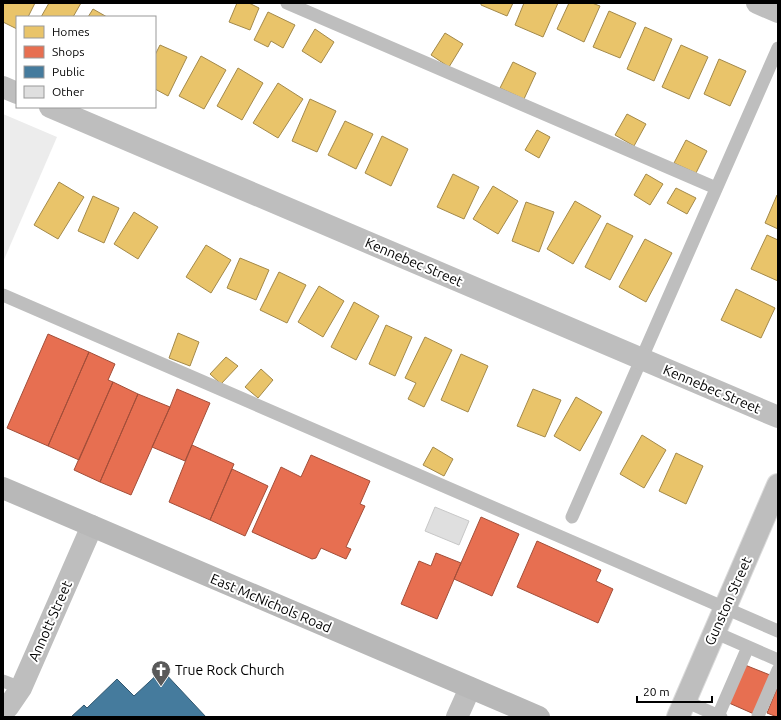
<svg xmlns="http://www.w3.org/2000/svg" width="781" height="720" viewBox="0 0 781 720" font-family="Ubuntu,sans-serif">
	<rect width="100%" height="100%" fill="#fff"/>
	<path fill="#ececec" d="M 3,114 L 57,137 L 3,262 Z"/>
	<path fill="#e9c46a" stroke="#a3894a" d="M 3,3 L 35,3 L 28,17 L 17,17 L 17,29 L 3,22 Z
		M 49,3 L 81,3 L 73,17 L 41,17 Z
		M 237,3 L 249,3 L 259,8 L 250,30 L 229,22 Z
		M 481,3 L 513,3 L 507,16 L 481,5 Z
		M 524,3 L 558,3 L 543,37 L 515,25 Z
		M 569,3 L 592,3 L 600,6 L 584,42 L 557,29 Z
		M 93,9 L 107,17 L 88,17 Z
		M 609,11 L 636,23 L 620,58 L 593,47 Z
		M 268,12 L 295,25 L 283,48 L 271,41 L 268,47 L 254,40 Z
		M 645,27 L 672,39 L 654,81 L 627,69 Z
		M 315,29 L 334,42 L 321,63 L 302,51 Z
		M 445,33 L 463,44 L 449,67 L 431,55 Z
		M 160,45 L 187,57 L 168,96 L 155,89 L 155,55 Z
		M 681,45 L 708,57 L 689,99 L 662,87 Z
		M 201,56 L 226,70 L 204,109 L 179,96 Z
		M 719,59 L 746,71 L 730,106 L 704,94 Z
		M 513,62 L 536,73 L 524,99 L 500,88 Z
		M 238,68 L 263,83 L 242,120 L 217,106 Z
		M 278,83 L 303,99 L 278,138 L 253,123 Z
		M 310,99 L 336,111 L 317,152 L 292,141 Z
		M 627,114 L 646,124 L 634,146 L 615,135 Z
		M 345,121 L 373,134 L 356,169 L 328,155 Z
		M 537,130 L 550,137 L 539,158 L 525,150 Z
		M 382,136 L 408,149 L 391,186 L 365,173 Z
		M 686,140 L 707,151 L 696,173 L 674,163 Z
		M 453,174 L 479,187 L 464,219 L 437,207 Z
		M 646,174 L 663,184 L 650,205 L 634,195 Z
		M 59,182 L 84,197 L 58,239 L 34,225 Z
		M 493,186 L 518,201 L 498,234 L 473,219 Z
		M 676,188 L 696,198 L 687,214 L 667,203 Z
		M 777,195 L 778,195 L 778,229 L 765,223 Z
		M 93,196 L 119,208 L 104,243 L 78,231 Z
		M 575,201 L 601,216 L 573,264 L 547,249 Z
		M 526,202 L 554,212 L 539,252 L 512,241 Z
		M 134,212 L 158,227 L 138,259 L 114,244 Z
		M 607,223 L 633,236 L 610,280 L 585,267 Z
		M 767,235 L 778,240 L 778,281 L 751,269 Z
		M 645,239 L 672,253 L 646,302 L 619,287 Z
		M 206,245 L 231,260 L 211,293 L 186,277 Z
		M 240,258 L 269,270 L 256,300 L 227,288 Z
		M 279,272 L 306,285 L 287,323 L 260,310 Z
		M 319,286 L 344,301 L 323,337 L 298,322 Z
		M 736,289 L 775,308 L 761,338 L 721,320 Z
		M 354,302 L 379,316 L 356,360 L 331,347 Z
		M 386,325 L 412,337 L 395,376 L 369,364 Z
		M 178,333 L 199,342 L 190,366 L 169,358 Z
		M 425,337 L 452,350 L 424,407 L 408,399 L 416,383 L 405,378 Z
		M 461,354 L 488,366 L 468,412 L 441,400 Z
		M 226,357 L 238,366 L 221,384 L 210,374 Z
		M 261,369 L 273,380 L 258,398 L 245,387 Z
		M 533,389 L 561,400 L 545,437 L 517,426 Z
		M 576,397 L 602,412 L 580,451 L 554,436 Z
		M 642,435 L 666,450 L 644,488 L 620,474 Z
		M 433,447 L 453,459 L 444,476 L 423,465 Z
		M 676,453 L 703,466 L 686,504 L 659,491 Z"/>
	<path fill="#e76f51" stroke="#a24e39" d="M 48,334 L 89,352 L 48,446 L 7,428 Z
		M 89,352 L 115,364 L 108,380 L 113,382 L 79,460 L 48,446 Z
		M 113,382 L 138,394 L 100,482 L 74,470 Z
		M 177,389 L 210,403 L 185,461 L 152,447 L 170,407 Z
		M 138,394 L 170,407 L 131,495 L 100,482 Z
		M 192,445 L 234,464 L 210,520 L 169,502 Z
		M 311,455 L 370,481 L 360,504 L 365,506 L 346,547 L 351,549 L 346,559 L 321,548 L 316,558 L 312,559 L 252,532 L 281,467 L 301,477 Z
		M 232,469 L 268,486 L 245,536 L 210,520 Z
		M 481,517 L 519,534 L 492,596 L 454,579 Z
		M 537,541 L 601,570 L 596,581 L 613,589 L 598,623 L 517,587 Z
		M 436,553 L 461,563 L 437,619 L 401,604 L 419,561 L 431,566 Z
		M 745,665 L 770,675 L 754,714 L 729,703 Z
		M 778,686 L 778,717 L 777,717 L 767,713 Z"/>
	<path fill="#457b9d" stroke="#30566e" d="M 162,670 L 206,717 L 71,717 L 84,705 L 87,708 L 117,679 L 134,696 Z"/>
	<path fill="#dfdfdf" stroke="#c7c7c7" d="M 435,507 L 469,521 L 459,545 L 425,531 Z"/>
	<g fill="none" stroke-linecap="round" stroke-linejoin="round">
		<defs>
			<path id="primary" d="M 678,717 L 778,485"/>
		</defs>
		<use href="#primary" stroke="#dbdbdb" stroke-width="24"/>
		<path stroke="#bebebe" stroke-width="13" d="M 287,3 L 716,188
			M 3,295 L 778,631
			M 572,517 L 778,48
			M 714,632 L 778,660
			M 3,681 L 21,688
			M 685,701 L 721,717
			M 718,716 L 748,647
			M 758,716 L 778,670"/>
		<path stroke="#bebebe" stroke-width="22" d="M 757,3 L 778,12
			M 3,87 L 17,93
			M 50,107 L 778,417
			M 3,712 L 8,707 L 21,688 L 92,526
			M 457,717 L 470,688"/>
		<path stroke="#b8b8b8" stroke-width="22" d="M 3,488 L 539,717"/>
		<use href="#primary" stroke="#bebebe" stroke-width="22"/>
	</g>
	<defs>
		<symbol id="church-pin" viewBox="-11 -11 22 30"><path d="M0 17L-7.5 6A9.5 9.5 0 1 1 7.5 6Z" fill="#595959" stroke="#fff"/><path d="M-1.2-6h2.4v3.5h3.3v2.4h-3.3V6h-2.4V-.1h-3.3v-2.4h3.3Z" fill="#fff"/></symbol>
	</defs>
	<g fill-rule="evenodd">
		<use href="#church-pin" x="150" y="659" width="22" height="30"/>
	</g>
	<g text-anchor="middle" stroke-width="4" stroke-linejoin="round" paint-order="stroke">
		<g font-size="14" fill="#000" stroke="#fff">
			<text transform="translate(414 262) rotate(23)" y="5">Kennebec Street</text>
			<text transform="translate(712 389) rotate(23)" y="5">Kennebec Street</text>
			<text transform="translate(728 601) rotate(-66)" y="5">Gunston Street</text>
			<text transform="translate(271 603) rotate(23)" y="5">East McNichols Road</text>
			<text transform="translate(50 621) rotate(-66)" y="5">Annott Street</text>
		</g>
		<g font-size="14" fill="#000" stroke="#fff" text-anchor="start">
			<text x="175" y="675">True Rock Church</text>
		</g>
	</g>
	<rect width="781" height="720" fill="none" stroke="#000000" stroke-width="8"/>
	<rect x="16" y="16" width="140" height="92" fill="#ffffff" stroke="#999999"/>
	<rect x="24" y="26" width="20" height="12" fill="#e9c46a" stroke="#999999"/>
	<text x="52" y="36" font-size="12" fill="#000000">Homes</text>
	<rect x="24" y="46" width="20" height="12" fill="#e76f51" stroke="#999999"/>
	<text x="52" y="56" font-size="12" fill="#000000">Shops</text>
	<rect x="24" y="66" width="20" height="12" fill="#457b9d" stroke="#999999"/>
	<text x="52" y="76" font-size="12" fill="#000000">Public</text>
	<rect x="24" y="86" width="20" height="12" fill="#dfdfdf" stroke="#999999"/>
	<text x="52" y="96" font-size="12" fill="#000000">Other</text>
	<path d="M637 696v6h75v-6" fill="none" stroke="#000000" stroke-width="2"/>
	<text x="643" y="696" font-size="12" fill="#000000" stroke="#ffffff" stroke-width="3" paint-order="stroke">20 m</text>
</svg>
